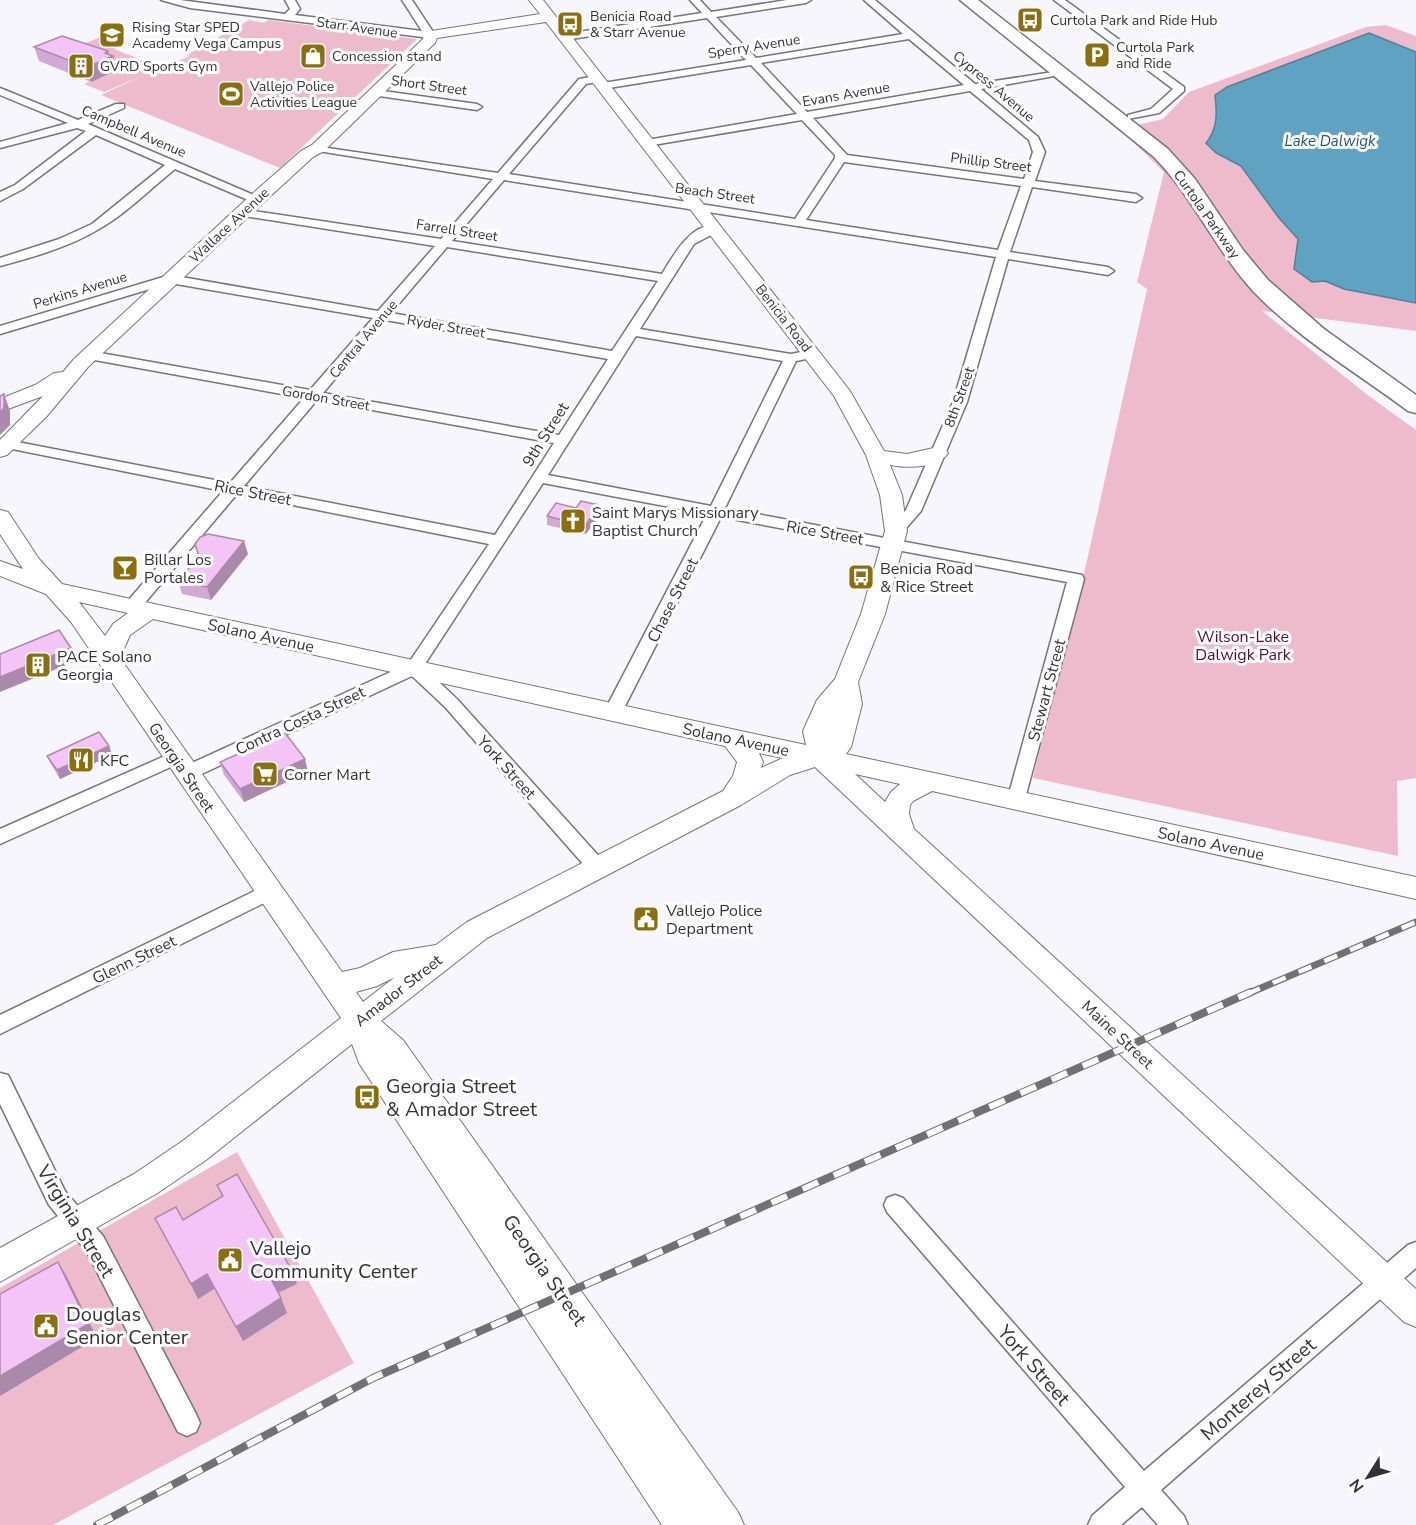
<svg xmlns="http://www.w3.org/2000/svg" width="1416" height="1525" viewBox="0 0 1416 1525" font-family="'Nunito Sans',sans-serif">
	<rect width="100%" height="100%" fill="#f7f6fd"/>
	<path fill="#ebc" d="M 249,20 L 264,23 L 268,20 L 417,39 L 280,168 L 101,95 L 144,75 L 104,92 L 84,84 L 142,60 L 162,68 L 190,56 L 187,55 Z
		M 1386,25 L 1416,36 L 1416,331 L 1262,311 L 1369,396 L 1416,430 L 1416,778 L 1397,781 L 1398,856 L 1033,778 L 1084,574 L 1147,289 L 1137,282 L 1164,172 L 1120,129 L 1163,119 L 1189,92 L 1366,27 Z
		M 106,35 L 126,43 L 114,49 L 137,58 L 111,68 L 68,50 Z
		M 237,1152 L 354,1363 L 53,1525 L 0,1525 L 0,1288 Z"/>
	<path fill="#5fa2c2" stroke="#528098" stroke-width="1.5" d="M 1369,33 L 1416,52 L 1416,303 L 1344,289 L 1325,281 L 1312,282 L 1294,269 L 1298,239 L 1279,218 L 1241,166 L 1216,153 L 1206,143 C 1218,129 1217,112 1215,95 L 1227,87 Z"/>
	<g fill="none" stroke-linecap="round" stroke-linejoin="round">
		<defs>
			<path id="street" d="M 161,0 L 180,0 L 285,14 L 290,9 L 285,0 L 295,0 L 300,9 L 295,15 L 422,31 L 402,0 L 412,0 L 435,35 L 430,38 L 190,8 Z
				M 690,0 L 700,0 L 711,12 L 787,0 L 811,0 L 806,3 L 716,17 L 756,58 L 903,34 L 864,0 L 875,0 L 975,84 L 1053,72 L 1053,76 L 1049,77 L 981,89 L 1038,137 L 1045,152 L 1035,181 L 1136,194 L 1142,198 L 1136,202 L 1032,187 L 1010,252 L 1108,267 L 1114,271 L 1108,275 L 1008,259 L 967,402 L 921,511 L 901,534 L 896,536 L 888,531 L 906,510 L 953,402 L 996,257 L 504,180 L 452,241 L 662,274 C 673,256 692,221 717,226 L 717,232 L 694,244 L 640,329 L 791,354 L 801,352 L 808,356 L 806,359 L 796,361 L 725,508 L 1082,575 L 1084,579 L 1023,806 L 1016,808 L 1009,806 L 1007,801 L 1067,582 L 721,517 L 622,712 L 619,716 L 607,716 L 604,712 L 707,514 L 543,483 L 423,667 L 457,699 L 605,863 L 608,868 L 605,873 L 598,875 L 591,873 L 445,707 L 412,676 L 193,778 L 187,780 L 181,778 L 178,773 L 181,768 L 408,664 L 489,544 L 237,494 L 138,611 L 126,611 L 124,607 L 126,603 L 223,491 L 7,448 L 2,447 L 0,444 L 2,441 L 7,440 L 230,483 L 304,398 L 89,359 L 84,358 L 82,355 L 84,352 L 89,351 L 310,390 L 373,318 L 170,283 L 0,334 L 0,326 L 170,275 L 378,311 L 435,246 L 244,216 L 240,215 L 240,209 L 441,239 L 493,179 L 318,151 L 312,148 L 314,146 L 498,173 L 579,79 L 597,76 L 602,79 L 601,81 L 586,84 L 509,174 L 795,219 L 835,158 L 835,155 L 802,120 L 647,146 L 641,143 L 647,140 L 797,114 L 751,65 L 603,89 L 598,86 L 603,83 L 746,60 L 707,18 L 565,40 L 560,37 L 565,34 L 702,13 ZM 909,39 L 964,85 L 807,112 L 761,63 ZM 970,91 L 1029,140 L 1033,152 L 1024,179 L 847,155 L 813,118 ZM 844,162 L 1021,186 L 998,250 L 806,220 ZM 447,247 L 658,281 L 612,351 L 391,313 ZM 385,320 L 608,359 L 559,435 L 323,393 ZM 636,336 L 783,361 L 711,506 L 548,475 ZM 317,400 L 554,443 L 495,535 L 244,486 Z
				M 1054,0 L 1065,0 L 1184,87 L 1184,91 L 1159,113 L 1128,119 L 1128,115 L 1151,109 L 1173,89 Z
				M 0,88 L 78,120 L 116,104 L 124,104 L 124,108 L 88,124 L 263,199 L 257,203 L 253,202 L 175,169 C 150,189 127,213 99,229 C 69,247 34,257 0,266 L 0,258 L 59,239 L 92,224 L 165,165 L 96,135 L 23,189 L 0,201 L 0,192 L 15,185 L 86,131 L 77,128 L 0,148 L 0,142 L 68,123 L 0,95 Z
				M 376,90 L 477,104 L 482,107 L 477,110 L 372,95 L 372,91 Z
				M 176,751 L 182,752 L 185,757 L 182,762 L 0,844 L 0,829 Z
				M 269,884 L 276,887 L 279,892 L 276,897 L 0,1034 L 0,1015 Z
				M 0,1073 L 8,1075 L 65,1191 L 103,1236 L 196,1414 L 200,1423 L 196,1432 L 187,1436 L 178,1432 L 87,1252 L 49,1205 L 0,1104 Z
				M 895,1195 L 903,1198 L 1144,1471 L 1408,1245 L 1416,1242 L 1416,1268 L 1161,1490 L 1184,1516 L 1188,1525 L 1158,1525 L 1142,1507 L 1121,1525 L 1088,1525 L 1092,1516 L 1125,1487 L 887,1212 L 884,1205 L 887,1198 Z"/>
			<path id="secondary" d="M 529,0 L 543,0 L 850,391 L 884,451 L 907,454 L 938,447 L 945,449 L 948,453 C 938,469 907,468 890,465 L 902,495 L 907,531 L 885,614 L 858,682 L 862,704 L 851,747 L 846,754 L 1416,877 L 1416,899 L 932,791 L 913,801 L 910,805 L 909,814 L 914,829 L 1416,1289 L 1416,1327 L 1404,1322 L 815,767 L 790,775 L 741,805 L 487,938 L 381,1021 L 403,1040 L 738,1512 L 744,1525 L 662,1525 L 359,1063 L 352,1044 L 206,1160 L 156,1194 L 0,1282 L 0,1248 L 134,1174 L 184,1140 L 341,1018 L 71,622 L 46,594 L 0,576 L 0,561 L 23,569 L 0,534 L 0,510 L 8,512 L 39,559 L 62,584 L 806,745 L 803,731 L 817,700 L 835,679 L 861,614 L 885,531 L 880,495 L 866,455 L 834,396 L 546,22 L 437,38 L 435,43 L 324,151 L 313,157 L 263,203 L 88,367 L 47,416 L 7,455 L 0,457 L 0,440 L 43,396 L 0,412 L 0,399 L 35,385 L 54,373 L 63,372 L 74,359 L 251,195 L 301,151 L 312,145 L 423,39 L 425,32 L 540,14 ZM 79,602 L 128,613 L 113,624 L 105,636 ZM 153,619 L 725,746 L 737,762 L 733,776 L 723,791 L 467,922 L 436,945 L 393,952 L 360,968 L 342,972 L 120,658 L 130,635 ZM 759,753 L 783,758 L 761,768 L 763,762 ZM 855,774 L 900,784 L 891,792 L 885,802 ZM 395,977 L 363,1002 L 356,992 L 377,986 Z"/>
			<path id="primary" d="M 960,0 L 978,0 L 1168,149 L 1195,179 L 1243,250 L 1268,280 L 1324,329 L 1416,395 L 1416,413 L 1408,411 C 1356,372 1297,338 1252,290 C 1215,249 1193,197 1154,157 Z"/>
		</defs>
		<use href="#street" stroke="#76747e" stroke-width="3"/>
		<use href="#secondary" stroke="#76747e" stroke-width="2"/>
		<use href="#primary" stroke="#76747e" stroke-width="3"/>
		<use href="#street" fill="#fff" fill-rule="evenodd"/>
		<use href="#secondary" fill="#fff" fill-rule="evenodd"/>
		<use href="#primary" fill="#fff" fill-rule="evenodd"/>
		<defs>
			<path id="rail-far1" d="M 1247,994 L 1416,922"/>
			<path id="rail" d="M 97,1525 L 373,1378 L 1251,992"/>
		</defs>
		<use href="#rail-far1" stroke="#717075" stroke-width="7"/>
		<use href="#rail" stroke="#717075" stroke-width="8"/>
		<use href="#rail-far1" stroke="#fff" stroke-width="4.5" stroke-dasharray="14" stroke-linecap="butt"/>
		<use href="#rail" stroke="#fff" stroke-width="6" stroke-dasharray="17" stroke-linecap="butt"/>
	</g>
	<path fill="#d1a9d3" d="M 34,47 L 109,54 L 113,56 L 117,70 L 91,82 L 39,61 Z
		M 599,505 L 600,514 L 586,534 L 547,525 L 547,516 L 576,508 Z
		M 195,544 L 248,554 L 211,600 L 182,594 L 178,581 L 198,556 Z
		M 109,746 L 112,755 L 60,779 L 51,764 L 47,756 Z
		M 220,762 L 308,772 L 244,802 L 224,775 Z
		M 217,1185 L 291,1269 L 297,1284 L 278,1293 L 287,1313 L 243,1341 L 214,1289 L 198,1299 L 163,1233 L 183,1220 L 222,1197 Z"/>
	<path fill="#aa89ac" d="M 108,51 L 110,58 L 113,56 L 117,70 L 91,82 L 87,67 L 105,53 Z
		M 4,394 L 10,411 L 10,425 L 0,435 L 0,413 Z
		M 599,505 L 600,514 L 586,534 L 585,526 Z
		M 244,541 L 248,554 L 211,600 L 207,587 Z
		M 71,648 L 76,661 L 0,692 L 0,677 Z
		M 109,746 L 112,755 L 60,779 L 57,770 Z
		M 305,759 L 308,772 L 244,802 L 240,789 Z
		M 58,1262 L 67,1277 L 97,1338 L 0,1396 L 0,1376 Z
		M 291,1269 L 297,1284 L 277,1293 L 271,1279 Z
		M 207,1274 L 214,1289 L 198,1299 L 191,1284 Z
		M 281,1298 L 287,1313 L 243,1341 L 236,1327 Z"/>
	<path fill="#f3c4f5" stroke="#aa89ac" stroke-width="1.5" d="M 62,36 L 108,51 L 105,53 L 113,56 L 87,67 L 34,47 Z
		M 4,394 L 4,408 L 0,413 L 0,396 Z
		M 581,501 L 599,505 L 585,526 L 547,516 L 556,503 L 576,508 Z
		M 208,534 L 244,541 L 207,587 L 178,581 L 199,556 L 195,544 L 200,537 Z
		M 59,630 L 71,648 L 0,677 L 0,654 Z
		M 99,732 L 109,746 L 57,770 L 47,756 Z
		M 285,733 L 305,759 L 240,789 L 220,762 Z
		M 237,1174 L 291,1269 L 271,1279 L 281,1298 L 236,1327 L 207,1274 L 191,1284 L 155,1218 L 176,1207 L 183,1220 L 223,1196 L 217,1185 Z
		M 58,1262 L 88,1324 L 0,1376 L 0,1294 Z"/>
	<defs>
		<symbol id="bus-square" viewBox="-11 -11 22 22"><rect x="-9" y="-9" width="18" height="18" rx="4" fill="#8a6f10" stroke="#fff"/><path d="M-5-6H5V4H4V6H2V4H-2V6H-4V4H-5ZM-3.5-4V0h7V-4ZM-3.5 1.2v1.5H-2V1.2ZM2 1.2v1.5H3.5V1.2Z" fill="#fff"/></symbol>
		<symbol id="school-square" viewBox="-11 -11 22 22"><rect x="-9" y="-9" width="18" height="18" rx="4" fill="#8a6f10" stroke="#fff"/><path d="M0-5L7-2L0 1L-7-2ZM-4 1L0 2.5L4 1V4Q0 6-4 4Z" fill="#fff"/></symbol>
		<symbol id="parking-square" viewBox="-11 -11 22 22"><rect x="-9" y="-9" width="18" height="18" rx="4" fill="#8a6f10" stroke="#fff"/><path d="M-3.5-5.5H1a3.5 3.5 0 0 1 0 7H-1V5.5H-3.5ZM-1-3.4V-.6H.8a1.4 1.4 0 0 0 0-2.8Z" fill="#fff"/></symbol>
		<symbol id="shop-square" viewBox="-11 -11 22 22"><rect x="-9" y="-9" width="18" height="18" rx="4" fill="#8a6f10" stroke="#fff"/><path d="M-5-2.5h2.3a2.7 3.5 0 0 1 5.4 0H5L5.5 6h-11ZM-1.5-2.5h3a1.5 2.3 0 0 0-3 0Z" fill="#fff"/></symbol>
		<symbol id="building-square" viewBox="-11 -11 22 22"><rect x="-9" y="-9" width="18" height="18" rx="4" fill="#8a6f10" stroke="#fff"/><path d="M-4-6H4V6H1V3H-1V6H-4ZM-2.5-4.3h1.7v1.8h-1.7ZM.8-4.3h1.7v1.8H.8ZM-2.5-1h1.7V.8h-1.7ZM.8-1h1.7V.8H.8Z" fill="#fff"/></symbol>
		<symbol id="stadium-square" viewBox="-11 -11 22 22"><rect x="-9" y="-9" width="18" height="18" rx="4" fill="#8a6f10" stroke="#fff"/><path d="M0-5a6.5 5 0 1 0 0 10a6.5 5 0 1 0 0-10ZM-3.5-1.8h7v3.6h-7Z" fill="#fff"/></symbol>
		<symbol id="church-square" viewBox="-11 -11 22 22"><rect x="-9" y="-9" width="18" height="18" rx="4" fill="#8a6f10" stroke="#fff"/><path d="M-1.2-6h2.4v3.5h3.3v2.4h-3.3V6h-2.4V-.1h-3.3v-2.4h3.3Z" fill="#fff"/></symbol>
		<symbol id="bar-square" viewBox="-11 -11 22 22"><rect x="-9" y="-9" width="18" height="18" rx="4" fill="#8a6f10" stroke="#fff"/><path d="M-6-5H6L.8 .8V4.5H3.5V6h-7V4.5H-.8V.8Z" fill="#fff"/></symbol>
		<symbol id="restaurant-square" viewBox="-11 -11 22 22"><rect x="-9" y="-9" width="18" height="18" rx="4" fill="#8a6f10" stroke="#fff"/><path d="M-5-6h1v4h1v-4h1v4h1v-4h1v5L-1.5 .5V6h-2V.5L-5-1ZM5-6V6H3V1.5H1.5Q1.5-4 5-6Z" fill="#fff"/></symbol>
		<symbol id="supermarket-square" viewBox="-11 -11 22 22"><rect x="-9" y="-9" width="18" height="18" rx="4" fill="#8a6f10" stroke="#fff"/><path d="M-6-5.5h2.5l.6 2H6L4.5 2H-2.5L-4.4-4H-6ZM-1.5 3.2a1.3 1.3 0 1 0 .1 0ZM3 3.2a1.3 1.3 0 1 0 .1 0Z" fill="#fff"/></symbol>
		<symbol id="civic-square" viewBox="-11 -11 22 22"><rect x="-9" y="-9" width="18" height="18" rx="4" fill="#8a6f10" stroke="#fff"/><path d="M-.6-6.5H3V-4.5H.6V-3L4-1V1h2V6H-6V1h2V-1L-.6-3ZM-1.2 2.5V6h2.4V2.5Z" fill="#fff"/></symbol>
	</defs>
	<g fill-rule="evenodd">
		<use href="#bus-square" x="1015" y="5" width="30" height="30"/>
		<use href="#bus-square" x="555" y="9" width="30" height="30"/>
		<use href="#school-square" x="97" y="20" width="30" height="30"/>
		<use href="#parking-square" x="1082" y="40" width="30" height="30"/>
		<use href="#shop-square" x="298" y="41" width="30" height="30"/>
		<use href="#building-square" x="66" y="51" width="30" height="30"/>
		<use href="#stadium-square" x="216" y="79" width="30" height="30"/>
		<use href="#church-square" x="558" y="506" width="30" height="30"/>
		<use href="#bar-square" x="110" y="553" width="30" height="30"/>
		<use href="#bus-square" x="846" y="562" width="30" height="30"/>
		<use href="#building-square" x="23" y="650" width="30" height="30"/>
		<use href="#restaurant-square" x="66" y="745" width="30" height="30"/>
		<use href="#supermarket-square" x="250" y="759" width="30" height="30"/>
		<use href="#civic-square" x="631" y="904" width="30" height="30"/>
		<use href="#bus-square" x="352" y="1082" width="30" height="30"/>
		<use href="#civic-square" x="215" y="1245" width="30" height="30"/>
		<use href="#civic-square" x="31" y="1311" width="30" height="30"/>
	</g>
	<g text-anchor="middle" stroke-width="6" stroke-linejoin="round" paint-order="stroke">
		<g font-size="14" fill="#333237" stroke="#fff" text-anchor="start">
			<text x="590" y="21">Benicia Road<tspan x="590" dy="16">&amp; Starr Avenue</tspan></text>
			<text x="1050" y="25">Curtola Park and Ride Hub</text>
			<text x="132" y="32">Rising Star SPED<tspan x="132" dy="16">Academy Vega Campus</tspan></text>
			<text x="1116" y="52">Curtola Park<tspan x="1116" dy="16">and Ride</tspan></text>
			<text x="332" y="61">Concession stand</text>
			<text x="100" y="71">GVRD Sports Gym</text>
			<text x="250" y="91">Vallejo Police<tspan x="250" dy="16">Activities League</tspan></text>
		</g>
		<g font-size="14" fill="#333237" stroke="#fff">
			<text transform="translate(357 27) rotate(8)" y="5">Starr Avenue</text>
			<text transform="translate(754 46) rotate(-9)" y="5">Sperry Avenue</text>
			<text transform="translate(429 85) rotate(8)" y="5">Short Street</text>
			<text transform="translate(994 86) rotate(40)" y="5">Cypress Avenue</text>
			<text transform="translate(846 94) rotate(-10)" y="5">Evans Avenue</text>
			<text transform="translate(134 131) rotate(23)" y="5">Campbell Avenue</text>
			<text transform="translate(991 162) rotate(7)" y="5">Phillip Street</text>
			<text transform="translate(715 193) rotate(8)" y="5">Beach Street</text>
			<text transform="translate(1207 214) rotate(55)" y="5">Curtola Parkway</text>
			<text transform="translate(229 225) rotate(-43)" y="5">Wallace Avenue</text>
			<text transform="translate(457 230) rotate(9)" y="5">Farrell Street</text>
			<text transform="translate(80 290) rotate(-17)" y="5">Perkins Avenue</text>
			<text transform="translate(784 318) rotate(52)" y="5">Benicia Road</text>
			<text transform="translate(446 326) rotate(10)" y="5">Ryder Street</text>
			<text transform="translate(363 339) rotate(-50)" y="5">Central Avenue</text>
			<text transform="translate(959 397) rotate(-70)" y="5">8th Street</text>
			<text transform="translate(326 398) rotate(10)" y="5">Gordon Street</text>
		</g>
		<g font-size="15" font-style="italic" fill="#1f556c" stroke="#fff">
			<text x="1330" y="146">Lake Dalwigk</text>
		</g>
		<g font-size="16" fill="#333237" stroke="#fff">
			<text transform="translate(545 434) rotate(-58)" y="6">9th Street</text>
			<text transform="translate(253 492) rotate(11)" y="6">Rice Street</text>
			<text transform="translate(825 532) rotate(10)" y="6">Rice Street</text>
			<text transform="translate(672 600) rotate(-63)" y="6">Chase Street</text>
			<text transform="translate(261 635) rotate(12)" y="6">Solano Avenue</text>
			<text transform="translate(1046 690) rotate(-75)" y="6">Stewart Street</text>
			<text transform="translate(300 720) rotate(-25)" y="6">Contra Costa Street</text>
			<text transform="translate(736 739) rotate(12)" y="6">Solano Avenue</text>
			<text transform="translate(182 767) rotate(56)" y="6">Georgia Street</text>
			<text transform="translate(507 767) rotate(48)" y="6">York Street</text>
			<text transform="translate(1211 843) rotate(12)" y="6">Solano Avenue</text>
			<text transform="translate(134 959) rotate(-26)" y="6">Glenn Street</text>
			<text transform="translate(398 990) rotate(-38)" y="6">Amador Street</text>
			<text transform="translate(1118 1034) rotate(43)" y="6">Maine Street</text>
		</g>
		<g font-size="16" fill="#333237" stroke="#fff" text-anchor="start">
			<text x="592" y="518">Saint Marys Missionary<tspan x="592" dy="18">Baptist Church</tspan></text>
			<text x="144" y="565">Billar Los<tspan x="144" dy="18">Portales</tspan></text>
			<text x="880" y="574">Benicia Road<tspan x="880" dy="18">&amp; Rice Street</tspan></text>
			<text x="57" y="662">PACE Solano<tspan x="57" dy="18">Georgia</tspan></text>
			<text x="100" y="766">KFC</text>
			<text x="284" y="780">Corner Mart</text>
			<text x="666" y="916">Vallejo Police<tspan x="666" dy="18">Department</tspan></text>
		</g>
		<g font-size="16" fill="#580b31" stroke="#fff">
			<text x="1243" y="642">Wilson-Lake<tspan x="1243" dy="18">Dalwigk Park</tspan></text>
		</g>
		<g font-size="20" fill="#333237" stroke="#fff" text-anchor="start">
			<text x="386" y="1093">Georgia Street<tspan x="386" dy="23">&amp; Amador Street</tspan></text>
			<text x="250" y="1255">Vallejo<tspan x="250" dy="23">Community Center</tspan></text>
			<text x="66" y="1321">Douglas<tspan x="66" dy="23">Senior Center</tspan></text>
		</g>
		<g font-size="20" fill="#333237" stroke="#fff">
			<text transform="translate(76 1221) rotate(58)" y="7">Virginia Street</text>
			<text transform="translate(545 1270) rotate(55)" y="7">Georgia Street</text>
			<text transform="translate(1034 1365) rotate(49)" y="7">York Street</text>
			<text transform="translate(1258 1389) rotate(-41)" y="7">Monterey Street</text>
		</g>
	</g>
	<g transform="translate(1368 1477) rotate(233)" stroke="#ffffff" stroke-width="4.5" paint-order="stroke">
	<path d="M0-4.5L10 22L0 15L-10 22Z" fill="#333237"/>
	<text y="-9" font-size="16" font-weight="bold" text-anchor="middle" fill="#333237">N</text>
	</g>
</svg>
